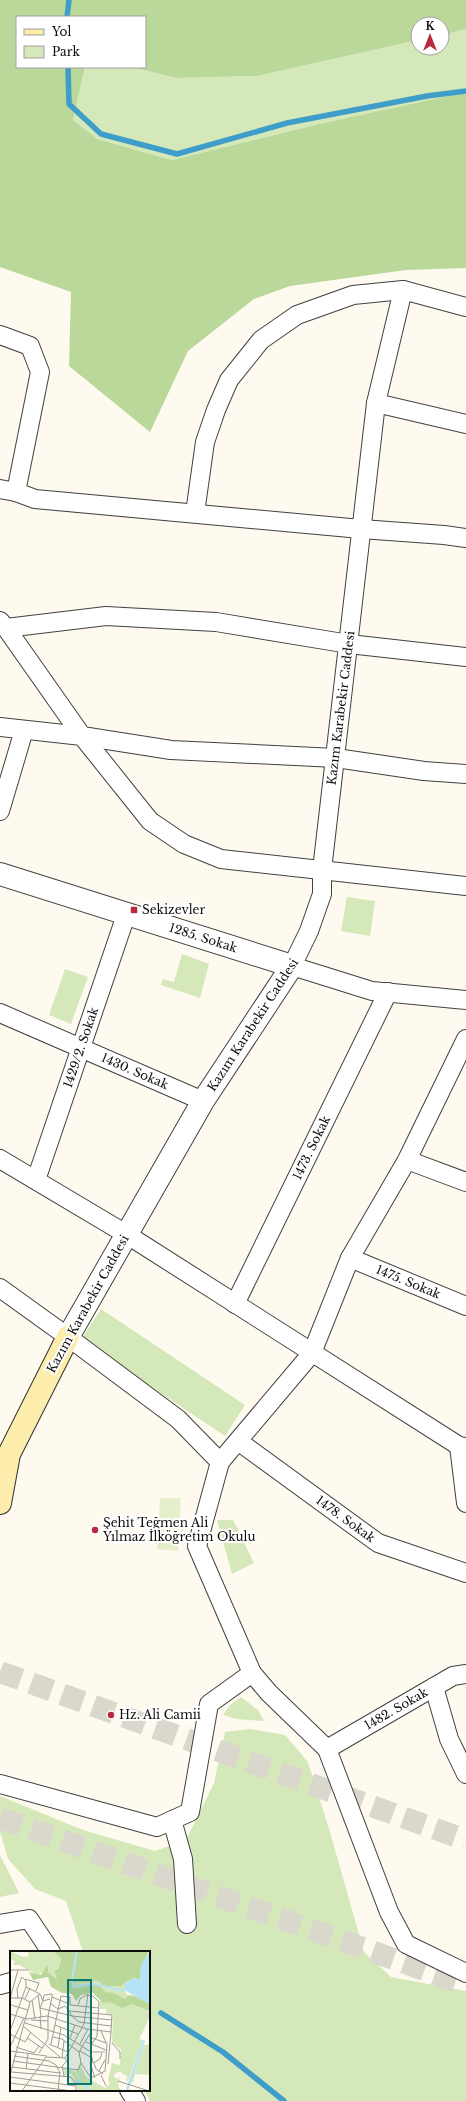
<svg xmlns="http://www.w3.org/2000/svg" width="466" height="2101" viewBox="0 0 466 2101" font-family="'Libre Baskerville',serif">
	<rect width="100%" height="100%" fill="#fefaef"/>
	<path fill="#d5e8b9" d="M 466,29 L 466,92 L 319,124 L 172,160 L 97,139 L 73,120 L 85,67 L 132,67 L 176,78 L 257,76 L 418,40 L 418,48 L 442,48 L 442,35 Z
		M 347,897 L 375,901 L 370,936 L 341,931 Z
		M 182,954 L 209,964 L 200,998 L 161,985 L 163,979 L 174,982 Z
		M 65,969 L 88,977 L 71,1024 L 49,1015 Z
		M 101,1309 L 245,1405 L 225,1436 L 81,1340 Z
		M 217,1520 L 233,1520 L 254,1563 L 232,1574 Z
		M 241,1697 L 258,1710 L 264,1721 L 236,1719 L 223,1715 L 230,1705 Z
		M 250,1729 L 285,1735 L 308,1762 L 330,1832 L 364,1952 L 391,1977 L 466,1991 L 466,2101 L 150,2101 L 145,2090 L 149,2090 L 149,1952 L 83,1952 L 66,1901 L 35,1889 L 8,1859 L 0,1832 L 0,1796 L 83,1830 L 155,1851 L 186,1840 L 214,1783 L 225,1732 Z
		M 0,1855 L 19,1893 L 0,1897 Z"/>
	<path fill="#bad899" d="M 0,0 L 466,0 L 466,29 L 442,35 L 442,24 L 418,24 L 418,40 L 257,76 L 176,78 L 132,67 L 145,67 L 145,17 L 17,17 L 17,67 L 85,67 L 73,120 L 97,139 L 172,160 L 319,124 L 466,92 L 466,268 L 406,270 L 290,286 L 254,299 L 188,351 L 150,432 L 69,366 L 71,292 L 0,267 Z"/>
	<path fill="#e6efcb" d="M 160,1498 L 181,1498 L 178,1551 L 157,1549 Z"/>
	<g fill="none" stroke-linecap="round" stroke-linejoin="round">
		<path stroke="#3e9dc9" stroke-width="5.5" d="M 67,17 L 69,0
			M 68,67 L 69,104 L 101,134 L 177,154 L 287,123 L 427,96 L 466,91
			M 161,2013 L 223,2052 L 284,2101"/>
		<path stroke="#dad7cd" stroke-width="22" stroke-dasharray="22 11" stroke-linecap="butt" d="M 0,1672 L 466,1840
			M 0,1818 L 466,1985"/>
		<defs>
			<g id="minor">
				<path d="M 403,290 L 376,403 L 322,870 L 322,894 L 309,931 L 292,966 L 372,991 L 466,1000"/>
				<path d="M 0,335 L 30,346 L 40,372 L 16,492 L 35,499 L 361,529 L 444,535 L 466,538"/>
				<path d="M 376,403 L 466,424"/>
				<path d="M 0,489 L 16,492"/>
				<path d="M 195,513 L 205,442 L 216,410 L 229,380 L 261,340 L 297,315 L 353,295 L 403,290 L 466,307"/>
				<path d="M 0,621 L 6,628 L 106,616 L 216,622 L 349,644 L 466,657"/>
				<path d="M 6,628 L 82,736 L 171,750 L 336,758 L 424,771 L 466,774"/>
				<path d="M 0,727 L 82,736 L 150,821 L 184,844 L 221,859 L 466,886"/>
				<path d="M 0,811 L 24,730"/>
				<path id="s1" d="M 0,1013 L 203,1101"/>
				<path d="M 0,1159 L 126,1234 L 459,1446 L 466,1447"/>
				<path d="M 407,1160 L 466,1182"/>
				<path id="s2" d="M 36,1180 L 126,915"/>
				<path id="s3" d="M 350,1258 L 466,1306"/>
				<path d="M 0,1288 L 68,1337 L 178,1419 L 220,1462 L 197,1546 L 252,1673 L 209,1704 L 190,1812 L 157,1827 L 0,1784"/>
				<path id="s4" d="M 235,1304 L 388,992"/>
				<path id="s5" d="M 238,1441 L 378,1543 L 466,1573"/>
				<path d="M 459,1446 L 466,1503"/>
				<path d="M 220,1462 L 312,1353 L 350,1258 L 407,1160 L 466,1039"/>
				<path d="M 252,1673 L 269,1693 L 327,1749 L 389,1912 L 406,1944 L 466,1973"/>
				<path d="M 434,1687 L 449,1739 L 466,1774"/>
				<path id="s6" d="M 327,1749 L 453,1676 L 466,1674"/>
				<path d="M 172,1820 L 183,1859 L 187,1924"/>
				<path d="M 0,1924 L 29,1919 L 51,1952"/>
				<path d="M 0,1985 L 11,1982"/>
				<path d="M 129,2090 L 136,2101"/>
			</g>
			<g id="tertiary">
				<path id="s7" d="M 0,874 L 292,966 L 203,1101 L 68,1337"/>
			</g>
			<path id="secondary" d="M 0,1503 L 9,1454 L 68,1337"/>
		</defs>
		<use href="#minor" stroke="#414141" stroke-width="20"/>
		<use href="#tertiary" stroke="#414141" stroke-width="24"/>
		<use href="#secondary" stroke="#303030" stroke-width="24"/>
		<use href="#minor" stroke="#fff" stroke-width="18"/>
		<use href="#tertiary" stroke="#fff" stroke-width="22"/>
		<use href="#secondary" stroke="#fcedac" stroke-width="22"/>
	</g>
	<g fill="#b92a3c" stroke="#fff" stroke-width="1.5">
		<rect x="130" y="906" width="8" height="8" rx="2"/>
		<circle cx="95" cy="1530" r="4"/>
		<circle cx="111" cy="1715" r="4"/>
	</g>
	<g text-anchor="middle" stroke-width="4" stroke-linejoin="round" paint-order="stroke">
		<g font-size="12" fill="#0e0e0e" stroke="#fff">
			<text transform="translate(341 708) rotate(-83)" y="4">Kazım Karabekir Caddesi</text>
			<text dy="4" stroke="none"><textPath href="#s7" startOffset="213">1285. Sokak</textPath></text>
			<text transform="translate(253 1025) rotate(-57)" y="4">Kazım Karabekir Caddesi</text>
			<text dy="4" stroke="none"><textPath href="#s2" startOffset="140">1429/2. Sokak</textPath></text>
			<text dy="4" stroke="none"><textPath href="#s1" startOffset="147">1430. Sokak</textPath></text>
			<text dy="4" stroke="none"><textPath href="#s4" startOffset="174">1473. Sokak</textPath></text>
			<text dy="4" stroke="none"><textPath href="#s3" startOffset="63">1475. Sokak</textPath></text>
			<text transform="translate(88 1304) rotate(-61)" y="4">Kazım Karabekir Caddesi</text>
			<text dy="4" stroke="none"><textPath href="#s5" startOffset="133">1478. Sokak</textPath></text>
			<text dy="4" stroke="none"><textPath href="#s6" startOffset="80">1482. Sokak</textPath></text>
		</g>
		<g font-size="12" fill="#0e0e0e" stroke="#fff" text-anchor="start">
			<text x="142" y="914">Sekizevler</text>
			<text x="103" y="1527">Şehit Teğmen Ali<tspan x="103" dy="14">Yılmaz İlköğretim Okulu</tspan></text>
			<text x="119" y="1719">Hz. Ali Camii</text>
		</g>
	</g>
	<g transform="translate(10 1951)">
		<rect width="140" height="140" fill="#fefaef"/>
		<path d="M 0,0 L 13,6 L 19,5 L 18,1 L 43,0 L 51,8 L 45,24 L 48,28 L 38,21 L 38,13 L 34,20 L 28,24 L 9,14 L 3,14 L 5,11 L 0,7 ZM 88,30 L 96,35 L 115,33 L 115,41 L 119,46 L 115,48 L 96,41 L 88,33 L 67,37 L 62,35 L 63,32 ZM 90,50 L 101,51 L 110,55 L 121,53 L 138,59 L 140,66 L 129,88 L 133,89 L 118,130 L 111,128 L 116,129 L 118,126 L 110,121 L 105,122 L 104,126 L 108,128 L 110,124 L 108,135 L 112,140 L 68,140 L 62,123 L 54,124 L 53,116 L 58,120 L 58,118 L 66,121 L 70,113 L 76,126 L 95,137 L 100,132 L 98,129 L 102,112 L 110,114 L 111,99 L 102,91 L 103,64 L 96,62 L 96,58 L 90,58 ZM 140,93 L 140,124 L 125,123 L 123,132 L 121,131 L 134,94 Z" fill="#d5e8b9"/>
		<path d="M 43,0 L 139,0 L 131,16 L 130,29 L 123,27 L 111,35 L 95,35 L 88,30 L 63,32 L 62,35 L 67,37 L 88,33 L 96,41 L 104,42 L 115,48 L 119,44 L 125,45 L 140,53 L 140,60 L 121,53 L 112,57 L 101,51 L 93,52 L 83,42 L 71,44 L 66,50 L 62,43 L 52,42 L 41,36 L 38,26 L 23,29 L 19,21 L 31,24 L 38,13 L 38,21 L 47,28 L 44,20 L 48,18 L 51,8 Z" fill="#bad899"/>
		<path d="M 140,0 L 140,53 L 114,39 L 115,33 L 123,27 L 130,29 L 131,14 ZM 133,89 L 135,90 L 118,140 L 116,138 Z" fill="#b5e2f4"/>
		<path fill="none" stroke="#b5e2f4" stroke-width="2" d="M 67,0 L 62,28 L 63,36 L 85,33 L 114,40M 66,129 L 82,140"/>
		<path fill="none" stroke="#9e9c95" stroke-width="1" d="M 0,19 L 19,19M 15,28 L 29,32 L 26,40M 28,44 L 30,57M 0,47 L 12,47 L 16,36M 8,48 L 7,38 L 12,26 L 16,30 L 16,36 L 30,43M 15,48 L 20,37M 22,49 L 25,68M 33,49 L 34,44 L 42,43 L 42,46M 20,51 L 30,43 L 33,50M 40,52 L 48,58 L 55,55 L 59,60 L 102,64 L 101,81M 68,54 L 70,48 L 76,44 L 83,45 L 89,51 L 87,85 L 81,94M 4,55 L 0,53 L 1,44 L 8,19M 30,57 L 33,50 L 40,48M 59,60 L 62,65 L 102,69M 0,63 L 17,68 L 37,65 L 77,78 L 101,81 L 98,113M 30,66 L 31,78M 31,66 L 30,57 L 62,65 L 69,71 L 101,75M 21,69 L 38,70M 15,72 L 54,84 L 81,101 L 95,101M 45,74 L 68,83M 13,75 L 50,106M 0,80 L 12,47 L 20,51 L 18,59M 0,83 L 15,91 L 21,81M 79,86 L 96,92M 17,87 L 32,97M 60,87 L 65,74M 76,91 L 96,99M 102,92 L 110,101 L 110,108M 39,93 L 58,101M 41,93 L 51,45 L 60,46 L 60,54 L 89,57M 70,93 L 78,78M 62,95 L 74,73 L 78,43M 0,96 L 14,67M 6,96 L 24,102 L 29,95M 48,96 L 51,76M 0,100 L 37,105M 70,100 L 82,107M 69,101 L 82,79M 81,101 L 83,112 L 90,108 L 92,102M 29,102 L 38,88 L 38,65 L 42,46 L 59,53M 4,105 L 39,110 L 46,114 L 50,122M 52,107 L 54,90M 3,110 L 68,119 L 71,112 L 69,101 L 52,88 L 43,86M 71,112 L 81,127 L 95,120 L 97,94 L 91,80M 80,112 L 85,127M 84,112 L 86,118 L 93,123M 2,116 L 50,122M 16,118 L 18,102M 89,120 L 95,109M 1,121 L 61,126 L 66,134M 0,124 L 17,62 L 18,59 L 4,55M 91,124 L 96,135M 54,125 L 52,115 L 57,110 L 55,107M 0,126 L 66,135 L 66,140M 108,130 L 139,140M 0,132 L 62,140M 12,140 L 36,106 L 55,107 L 62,95M 48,140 L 50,121"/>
		<path fill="#0f766e" fill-opacity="0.15" stroke="#0f766e" stroke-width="2" d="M 58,29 L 81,29 L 81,133 L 58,133 Z"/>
		<rect width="140" height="140" fill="none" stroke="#0e0e0e" stroke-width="2"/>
	</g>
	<rect x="16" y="16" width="130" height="52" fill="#ffffff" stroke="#9f9f9f"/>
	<rect x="24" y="29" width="20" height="6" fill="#fcedac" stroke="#9f9f9f"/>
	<text x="52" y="36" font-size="12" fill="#0e0e0e">Yol</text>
	<rect x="24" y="46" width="20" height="12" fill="#d5e8b9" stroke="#9f9f9f"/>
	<text x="52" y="56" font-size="12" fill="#0e0e0e">Park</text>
	<g transform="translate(430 36)"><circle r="19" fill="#ffffff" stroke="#9f9f9f"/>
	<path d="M0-3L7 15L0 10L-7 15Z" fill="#b92a3c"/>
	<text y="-6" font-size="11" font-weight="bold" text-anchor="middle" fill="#0e0e0e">K</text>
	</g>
</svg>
